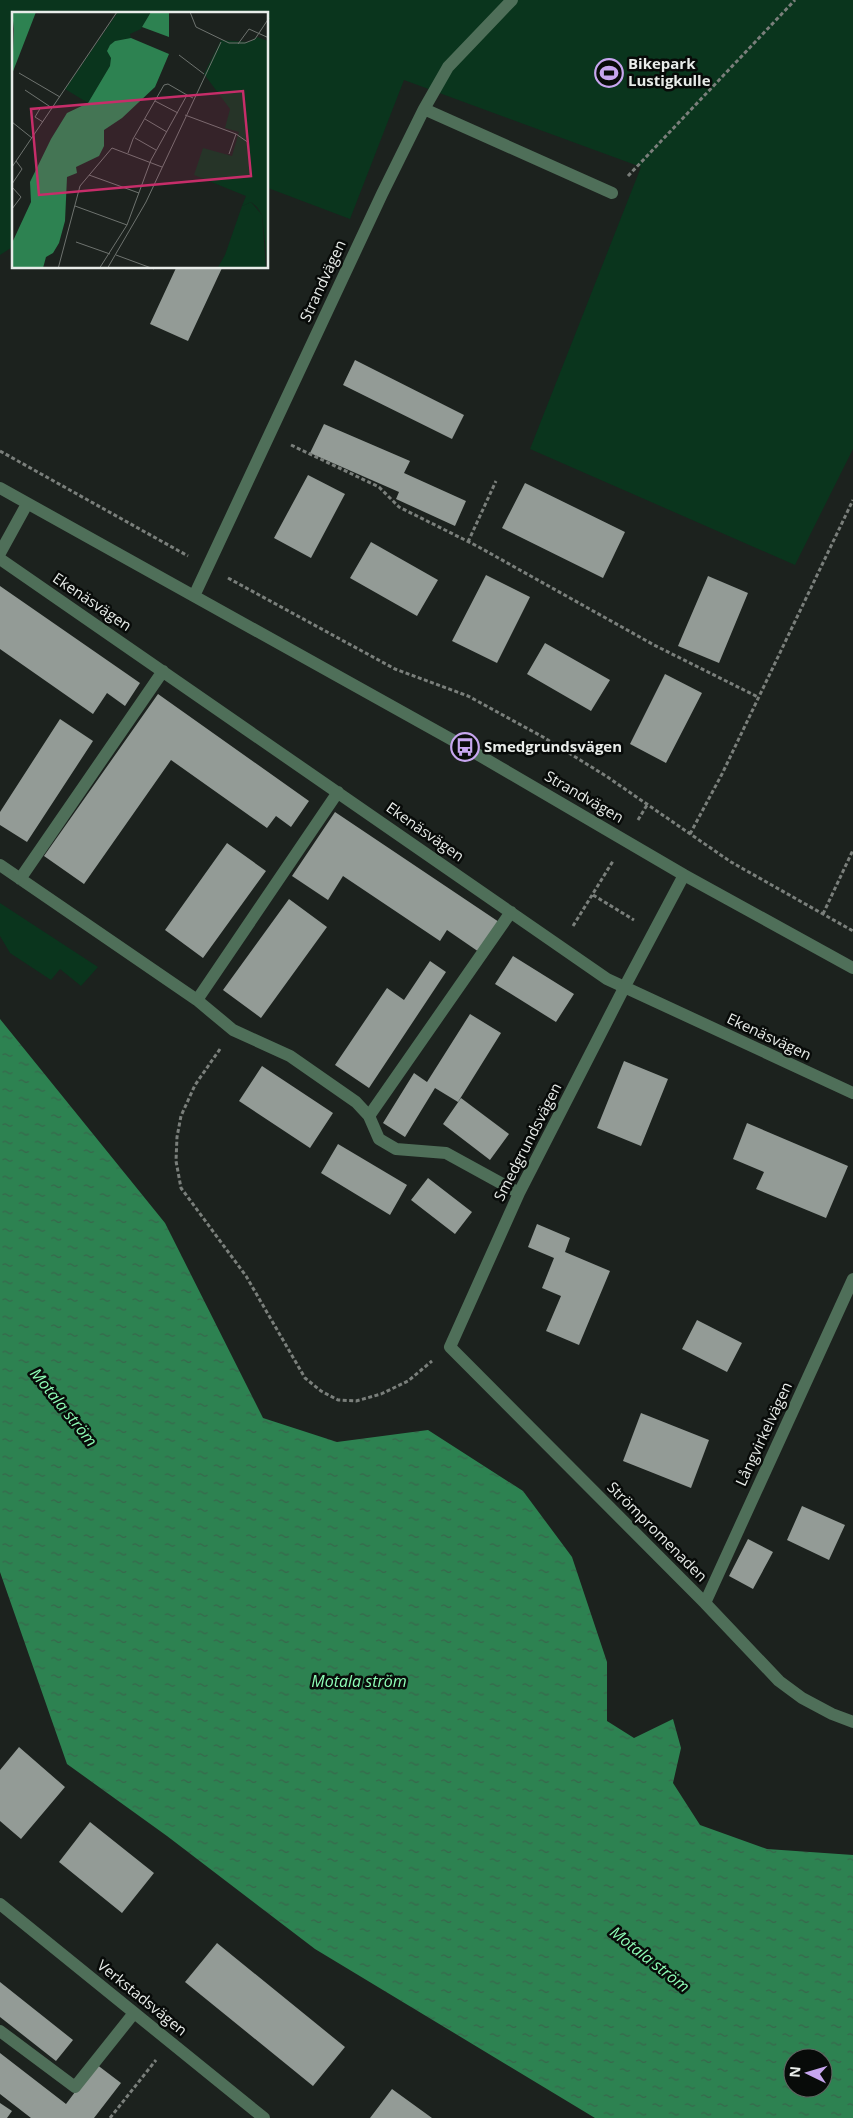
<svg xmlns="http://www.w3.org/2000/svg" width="853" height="2118" viewBox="0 0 853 2118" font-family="'Open Sans',sans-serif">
	<defs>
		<pattern id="water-ripples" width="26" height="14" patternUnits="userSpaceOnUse" patternTransform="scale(1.25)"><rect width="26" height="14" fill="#2d8251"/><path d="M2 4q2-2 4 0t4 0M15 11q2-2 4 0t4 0" fill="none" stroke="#38674c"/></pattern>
	</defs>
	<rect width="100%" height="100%" fill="#1c221e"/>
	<path fill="#0a351d" d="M 0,0 L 853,0 L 853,449 L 795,565 L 530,449 L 641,167 L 404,80 L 350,219 L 268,188 L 268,14 L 14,14 L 14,246 L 0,255 Z
		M 0,903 L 98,967 L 81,986 L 60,969 L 51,980 L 10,953 L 0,936 Z"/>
	<path fill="url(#water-ripples)" fill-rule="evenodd" d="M 0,1019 L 165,1223 L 263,1418 L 337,1442 L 428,1430 L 523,1491 L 572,1557 L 607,1662 L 607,1721 L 634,1738 L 673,1719 L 681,1748 L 673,1783 L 700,1825 L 767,1849 L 853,1855 L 853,2118 L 595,2118 L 315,1949 L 167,1836 L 67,1764 L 0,1572 ZM 793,2058 L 823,2058 L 823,2088 L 793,2088 Z"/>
	<path fill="#939b96" d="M 176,268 L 222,268 L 188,341 L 150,324 Z
		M 355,360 L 464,415 L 452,439 L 343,385 Z
		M 324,424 L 410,461 L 404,473 L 466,501 L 455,526 L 396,499 L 399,492 L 310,453 Z
		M 308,475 L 345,494 L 311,558 L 274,538 Z
		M 525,483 L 625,532 L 603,578 L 502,528 Z
		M 371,542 L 438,580 L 417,616 L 350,578 Z
		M 486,575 L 530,597 L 497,663 L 452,641 Z
		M 708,576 L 748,593 L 719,663 L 678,646 Z
		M 0,586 L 140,683 L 125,706 L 107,693 L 93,714 L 0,649 Z
		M 545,643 L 610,680 L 591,711 L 527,674 Z
		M 665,674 L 702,693 L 666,763 L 630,744 Z
		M 158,694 L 309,801 L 291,827 L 276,816 L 267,828 L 171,760 L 84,884 L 44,856 Z
		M 60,719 L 93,741 L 27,842 L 0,825 L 0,812 Z
		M 335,812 L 499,922 L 479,952 L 447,930 L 440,941 L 343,876 L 328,900 L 292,876 Z
		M 227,843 L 266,871 L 203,958 L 165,930 Z
		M 289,899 L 327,927 L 261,1018 L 223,990 Z
		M 513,956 L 574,994 L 556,1022 L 495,984 Z
		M 430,961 L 446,972 L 369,1088 L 335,1065 L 387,988 L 404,1000 Z
		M 470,1014 L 501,1033 L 458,1102 L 435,1088 L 405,1137 L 383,1123 L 414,1073 L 427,1082 Z
		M 624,1061 L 668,1079 L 641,1146 L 597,1128 Z
		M 262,1066 L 333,1113 L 310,1148 L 239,1101 Z
		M 461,1098 L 509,1134 L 490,1160 L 443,1124 Z
		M 747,1123 L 848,1166 L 826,1218 L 756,1189 L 764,1172 L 733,1159 Z
		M 338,1144 L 407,1185 L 390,1215 L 321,1173 Z
		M 428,1178 L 472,1212 L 455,1234 L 411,1200 Z
		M 537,1224 L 570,1238 L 565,1252 L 610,1271 L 579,1345 L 546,1331 L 561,1296 L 542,1288 L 554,1258 L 528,1247 Z
		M 697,1320 L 742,1343 L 727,1372 L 682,1349 Z
		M 641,1413 L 709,1440 L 691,1488 L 623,1461 Z
		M 802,1506 L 845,1525 L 829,1560 L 787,1540 Z
		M 748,1539 L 773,1552 L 753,1589 L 729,1576 Z
		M 19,1747 L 65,1787 L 21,1839 L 0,1821 L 0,1770 Z
		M 90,1822 L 154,1873 L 122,1913 L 59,1862 Z
		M 217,1943 L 345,2047 L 313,2086 L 185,1982 Z
		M 0,1982 L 73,2040 L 56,2061 L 0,2017 Z
		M 0,2053 L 66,2104 L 96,2064 L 121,2083 L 94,2118 L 31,2118 L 0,2094 Z
		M 392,2089 L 432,2118 L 370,2118 Z
		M 0,2103 L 12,2111 L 7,2118 L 0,2118 Z"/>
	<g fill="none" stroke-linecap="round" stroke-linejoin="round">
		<path stroke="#7a7f7b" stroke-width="3" stroke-dasharray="4 2.5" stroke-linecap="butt" d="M 628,176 L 795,0
			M 291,445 L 379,487 L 399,507 L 477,546 L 654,645 L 758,697
			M 0,451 L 188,556
			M 468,542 L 496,481
			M 228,578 L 395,669 L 468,696 L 543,737 L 606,776 L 731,862 L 853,931
			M 638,820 L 647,805
			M 690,834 L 722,774 L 853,500
			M 593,895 L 634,920
			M 823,914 L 853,850
			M 573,926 L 613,861
			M 220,1049 L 195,1085 L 181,1116 L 177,1137 L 176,1161 L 181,1188 L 246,1276 L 305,1378 L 321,1391 L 338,1400 L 356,1401 L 381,1394 L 408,1381 L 432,1361
			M 110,2118 L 156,2060"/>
		<path stroke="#4f6f59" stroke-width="12" d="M 424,109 L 612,193
			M 0,488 L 465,747 L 684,875 L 853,968
			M 0,553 L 27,504
			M 0,559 L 607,979 L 853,1093
			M 194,596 L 382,194 L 424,109 L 448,67 L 512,0
			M 0,865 L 197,1000 L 233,1030 L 290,1056 L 356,1102 L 369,1116 L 379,1139 L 396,1149 L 446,1153 L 519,1193
			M 684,875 L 624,988 L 519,1193 L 450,1347 L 705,1603 L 779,1681 L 802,1698 L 832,1714 L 853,1722
			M 20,879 L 163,671
			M 197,1000 L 338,792
			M 369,1116 L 511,912
			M 705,1603 L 853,1279
			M 0,1904 L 264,2118
			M 0,2031 L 75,2087 L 134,2013"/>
	</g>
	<defs>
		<symbol id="stadium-ring" viewBox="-11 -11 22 22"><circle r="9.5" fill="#080b09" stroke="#c7a6ef" stroke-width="1.5"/><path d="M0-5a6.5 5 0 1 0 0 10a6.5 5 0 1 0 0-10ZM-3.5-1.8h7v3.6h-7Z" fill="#c7a6ef"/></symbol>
		<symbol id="bus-ring" viewBox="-11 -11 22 22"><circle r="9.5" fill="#080b09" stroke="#c7a6ef" stroke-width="1.5"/><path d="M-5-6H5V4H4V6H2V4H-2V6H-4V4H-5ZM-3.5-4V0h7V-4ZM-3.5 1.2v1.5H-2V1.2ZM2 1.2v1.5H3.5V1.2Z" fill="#c7a6ef"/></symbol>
	</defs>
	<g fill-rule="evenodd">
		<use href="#stadium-ring" x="593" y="57" width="32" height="32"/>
		<use href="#bus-ring" x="449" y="731" width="32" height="32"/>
	</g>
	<g text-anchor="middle" stroke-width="5" stroke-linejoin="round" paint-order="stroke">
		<g font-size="15" font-weight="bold" fill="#e8ece9" stroke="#080b09" text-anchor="start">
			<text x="628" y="69">Bikepark<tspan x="628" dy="17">Lustigkulle</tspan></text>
			<text x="484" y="752">Smedgrundsvägen</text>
		</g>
		<g font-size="15" fill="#e8ece9" stroke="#080b09">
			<text transform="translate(323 281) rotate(-65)" y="5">Strandvägen</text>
			<text transform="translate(92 602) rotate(34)" y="5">Ekenäsvägen</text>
			<text transform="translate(584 797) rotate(30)" y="5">Strandvägen</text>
			<text transform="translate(425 832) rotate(35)" y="5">Ekenäsvägen</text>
			<text transform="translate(769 1037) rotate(25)" y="5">Ekenäsvägen</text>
			<text transform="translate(528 1142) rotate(-63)" y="5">Smedgrundsvägen</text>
			<text transform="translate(764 1434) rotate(-65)" y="5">Långvirkelvägen</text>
			<text transform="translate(657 1532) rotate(45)" y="5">Strömpromenaden</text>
			<text transform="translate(142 1998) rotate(39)" y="5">Verkstadsvägen</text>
		</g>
		<g font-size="16" font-style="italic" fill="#8efdb6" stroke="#080b09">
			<text transform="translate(64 1407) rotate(51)" y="6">Motala ström</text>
			<text x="359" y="1687">Motala ström</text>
			<text transform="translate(650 1959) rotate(38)" y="6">Motala ström</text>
		</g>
	</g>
	<g transform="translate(12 12)">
		<rect width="256" height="256" fill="#1c221e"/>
		<path d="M 106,0 L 139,0 L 129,17 L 118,22 L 119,26 L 103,29 L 98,54 L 76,91 L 53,77 ZM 239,190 L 250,203 L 254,256 L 205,257 L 213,243 L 230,194 Z" fill="#0a351d"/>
		<path d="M 245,25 L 256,29 L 256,256 L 250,203 L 245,195 L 239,190 L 230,194 L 234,184 L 182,163 L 191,136 L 220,144 L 227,120 L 213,116 L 218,97 L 192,62 L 209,28 L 237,30 Z" fill="#0a351d"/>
		<path d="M 0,0 L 24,0 L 0,62 L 2,17 ZM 139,0 L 157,0 L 157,25 L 130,15 ZM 119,26 L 157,42 L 143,75 L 110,106 L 92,118 L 92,134 L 87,144 L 64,155 L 65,161 L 55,165 L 53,209 L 47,231 L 41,241 L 34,245 L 31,256 L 0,256 L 0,231 L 19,190 L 18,170 L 39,127 L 55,101 L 76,91 L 98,54 L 99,46 L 95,39 L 98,33 L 103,29 Z" fill="#2d8251"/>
		<path fill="none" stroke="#6e736f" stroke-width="1" d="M 178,0 L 184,15 L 217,31 L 233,31 L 243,27 L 257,6M 226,32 L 237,17 L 257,26M 167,43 L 192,62M 7,61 L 48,85M 13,78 L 40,96M 143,89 L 166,101M 29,95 L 23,105 L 31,110M 173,103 L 224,122 L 237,131M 133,107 L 155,120M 0,110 L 20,126M 123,126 L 144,138M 116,141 L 121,127 L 152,73 L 156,72 L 175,83M 217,142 L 224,122M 0,155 L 105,0M 77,163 L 127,181M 0,172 L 10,157 L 4,149M 0,175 L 9,185 L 0,197M 63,194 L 115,213M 64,230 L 98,242M 104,243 L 142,257M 46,257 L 68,174 L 100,136 L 150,155M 87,257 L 115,213 L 139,148 L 175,83 L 181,86M 95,257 L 134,190 L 209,30"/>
		<path fill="#c62d69" fill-opacity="0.15" stroke="#c62d69" stroke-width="2.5" d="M 231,79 L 239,164 L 27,183 L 19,97 Z"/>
		<rect width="256" height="256" fill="none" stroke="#e8ece9" stroke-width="2.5"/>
	</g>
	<g transform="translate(808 2073) rotate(275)"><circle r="24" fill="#080b09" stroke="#626563"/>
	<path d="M0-4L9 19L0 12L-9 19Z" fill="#c7a6ef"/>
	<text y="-8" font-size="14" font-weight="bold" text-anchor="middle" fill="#e8ece9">N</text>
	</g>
</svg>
